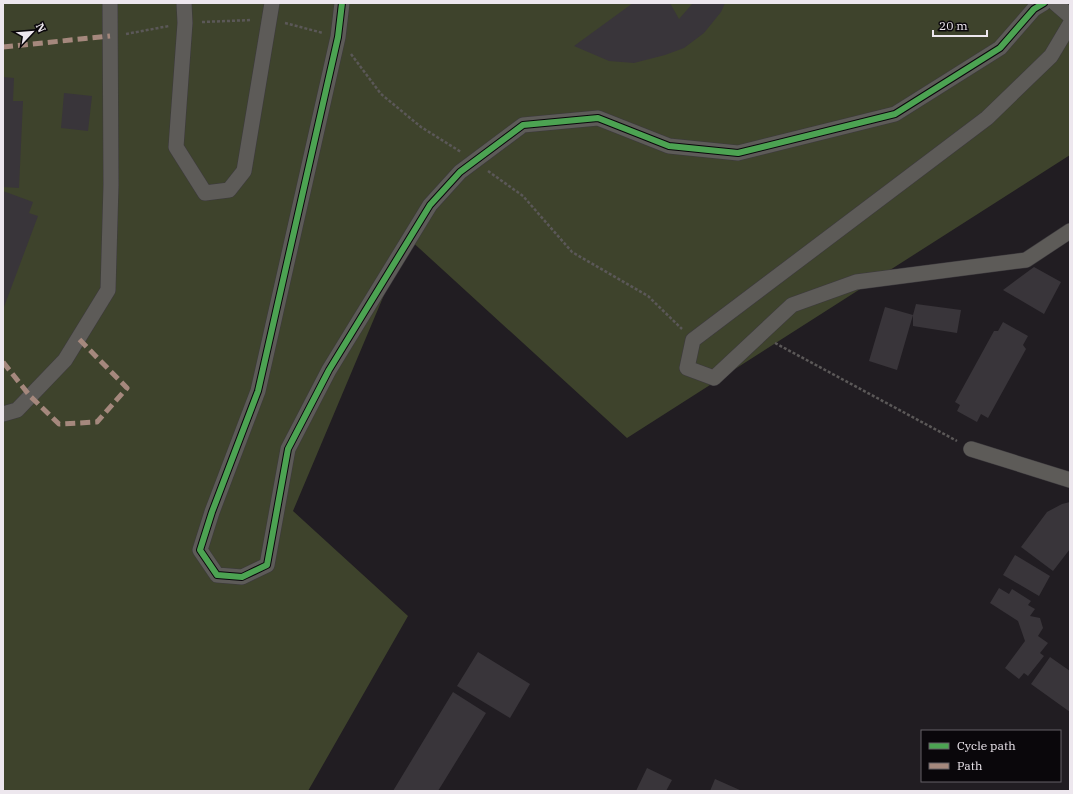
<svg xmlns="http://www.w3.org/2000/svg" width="1073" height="794" viewBox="0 0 1073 794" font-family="'IBM Plex Serif',serif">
	<rect width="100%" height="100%" fill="#211d22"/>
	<path fill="#3e432c" d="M 3,3 L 1070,3 L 1070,155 L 627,438 L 408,238 L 293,511 L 408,616 L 308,791 L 3,791 Z"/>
	<path fill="#39353a" d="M 633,3 L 670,3 L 679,19 L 693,3 L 725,3 L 721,12 L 704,33 L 684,48 L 665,55 L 634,63 L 609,61 L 574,46 Z
		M 3,77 L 14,78 L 13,101 L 23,101 L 19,188 L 3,187 Z
		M 64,93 L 92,96 L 88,131 L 61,128 Z
		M 3,191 L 33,202 L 29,213 L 38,216 L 4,307 L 3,306 Z
		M 1034,267 L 1061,282 L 1044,314 L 1003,290 Z
		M 916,304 L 961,310 L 957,333 L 913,326 L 913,315 L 897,370 L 869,361 L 885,307 L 913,315 Z
		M 1003,322 L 1028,336 L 1023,345 L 1026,349 L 988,418 L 981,414 L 977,422 L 957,411 L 960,405 L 955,402 L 994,331 L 998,331 Z
		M 1070,502 L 1070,549 L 1053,571 L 1021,547 L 1047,512 L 1062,504 Z
		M 1015,555 L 1050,576 L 1039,596 L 1003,575 Z
		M 999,588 L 1009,594 L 1012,589 L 1031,601 L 1028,605 L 1035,609 L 1030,616 L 1040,618 L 1043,628 L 1038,636 L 1048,643 L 1040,653 L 1044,656 L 1028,676 L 1024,673 L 1019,679 L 1005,668 L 1025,641 L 1018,621 L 990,603 Z
		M 478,652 L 530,684 L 510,718 L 457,686 Z
		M 1050,657 L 1070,671 L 1070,712 L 1031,684 Z
		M 453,692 L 486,713 L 438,791 L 393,791 Z
		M 647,768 L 672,780 L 666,791 L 636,791 Z
		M 715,779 L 742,791 L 710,791 Z"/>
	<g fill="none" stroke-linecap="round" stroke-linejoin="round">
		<defs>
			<path id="minor" d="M 184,3 L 185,23 L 176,147 L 205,193 L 229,190 L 244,171 L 272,3
				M 342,3 L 338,37 L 258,391 L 212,512 L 200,550 L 217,575 L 242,577 L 267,565 L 288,449 L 329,370 L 430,205 L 460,172 L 523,125 L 598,118 L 669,146 L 738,153 L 895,114 L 1000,48 L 1034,9 L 1044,3
				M 1055,3 L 1070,16
				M 1070,24 L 1051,56 L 987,118 L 693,340 L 687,368 L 714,378 L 792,305 L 856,282 L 1026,260 L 1070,231
				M 3,414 L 17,410 L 65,360 L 108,290 L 111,185 L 110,3
				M 971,449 L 1070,480"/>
		</defs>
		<use href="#minor" stroke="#3d3a3e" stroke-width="16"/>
		<path stroke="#5b5858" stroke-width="2.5" stroke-dasharray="3 2" stroke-linecap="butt" d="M 202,22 L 252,20
			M 285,23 L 323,33
			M 126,34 L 169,26
			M 351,54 L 381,94 L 421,127 L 461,152
			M 488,171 L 523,196 L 572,252 L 648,296 L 682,329
			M 775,343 L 957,441"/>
		<use href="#minor" stroke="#5d5b58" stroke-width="15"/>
		<path stroke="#a5887d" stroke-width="5" stroke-dasharray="10 5" stroke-linecap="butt" d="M 3,47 L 110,36
			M 3,362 L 30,396 L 59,424 L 97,422 L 127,388 L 78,338"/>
		<defs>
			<path id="cycleway" d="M 342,3 L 338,37 L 258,391 L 212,512 L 200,550 L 217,575 L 242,577 L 267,565 L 288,449 L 329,370 L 430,205 L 460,172 L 523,125 L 598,118 L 669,146 L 738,153 L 895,114 L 1000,48 L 1034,9 L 1044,3"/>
		</defs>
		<use href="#cycleway" stroke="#0a070b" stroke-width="8"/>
		<use href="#cycleway" stroke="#4ca352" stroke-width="6"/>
	</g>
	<rect width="1073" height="794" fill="none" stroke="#ede7ee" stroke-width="8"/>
	<rect x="921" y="730" width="140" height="52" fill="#0a070b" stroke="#656166"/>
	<rect x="929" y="743" width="20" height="6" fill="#4ca352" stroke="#656166"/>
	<text x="957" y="750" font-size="12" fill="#ede7ee">Cycle path</text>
	<rect x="929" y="763" width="20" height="6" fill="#a5887d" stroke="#656166"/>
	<text x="957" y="770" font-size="12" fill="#ede7ee">Path</text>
	<g transform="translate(32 32) rotate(64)" stroke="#0a070b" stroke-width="3" paint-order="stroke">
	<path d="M0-3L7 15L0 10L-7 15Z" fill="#ede7ee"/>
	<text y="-6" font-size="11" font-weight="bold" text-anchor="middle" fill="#ede7ee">N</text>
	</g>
	<path d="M933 30v6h54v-6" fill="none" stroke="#ede7ee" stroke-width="2"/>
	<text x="939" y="30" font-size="12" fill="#ede7ee" stroke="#0a070b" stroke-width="3" paint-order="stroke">20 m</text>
</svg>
